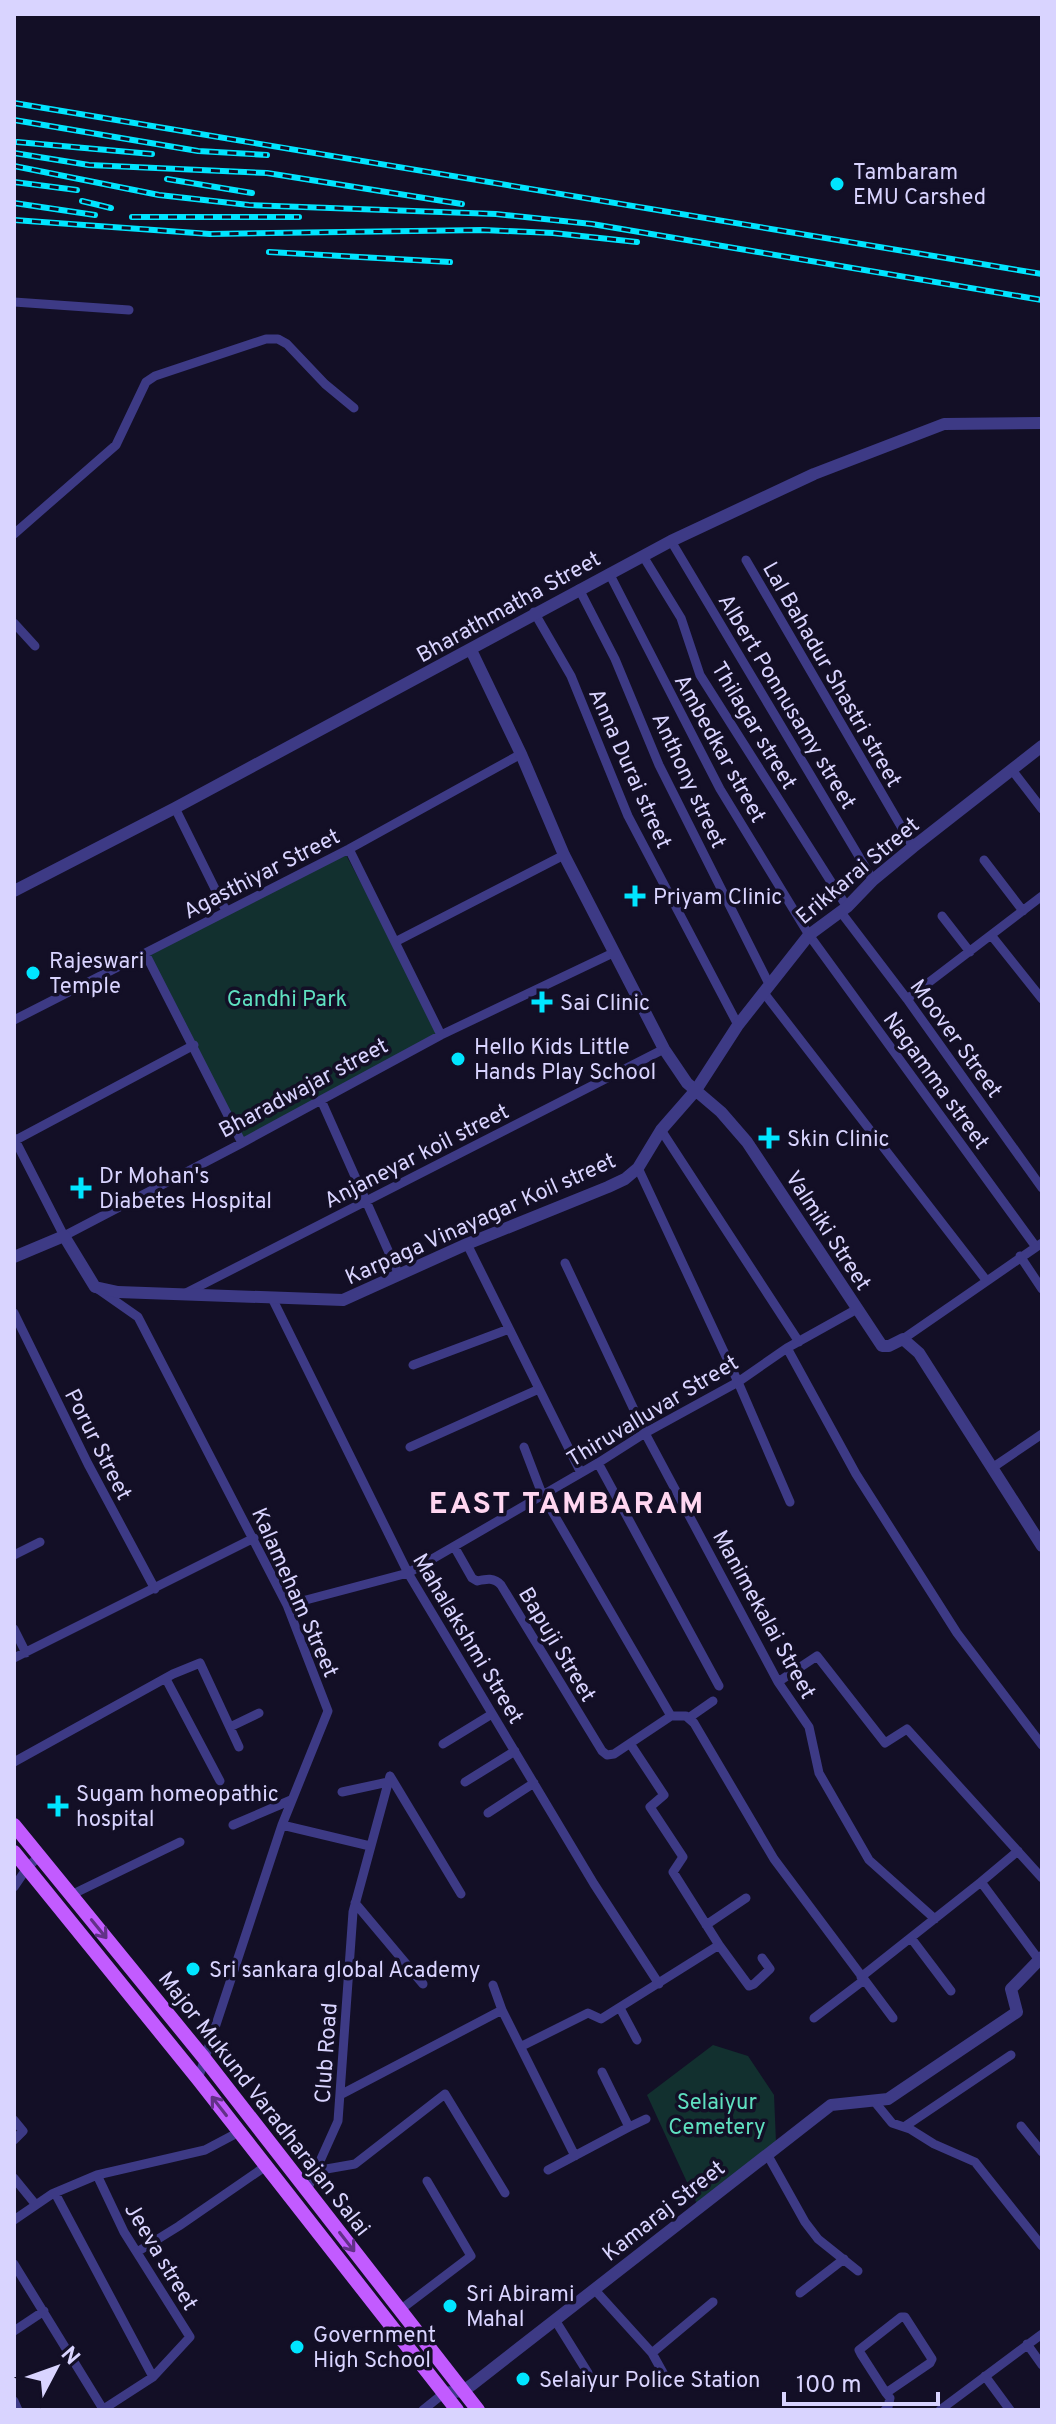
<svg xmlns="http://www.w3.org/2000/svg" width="1056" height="2424" viewBox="0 0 1056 2424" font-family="Overpass,sans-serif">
	<rect width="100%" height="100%" fill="#130f26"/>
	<path fill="#12302f" d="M 344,851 L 440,1032 L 242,1143 L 145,953 Z
		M 713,2045 L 748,2056 L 774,2095 L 776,2142 L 697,2204 L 647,2095 Z"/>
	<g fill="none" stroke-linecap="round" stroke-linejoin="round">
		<path stroke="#3d3a85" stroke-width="9" d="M 14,302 L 129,310
			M 14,534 L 116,445 L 146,382 L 155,376 L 266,339 L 278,339 L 287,344 L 325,384 L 354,408
			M 671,541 L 873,880
			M 643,556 L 681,618 L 700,675 L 847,907
			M 746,560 L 913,847
			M 609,573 L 720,789 L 809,935 L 1036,1247
			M 579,589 L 615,659 L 659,765 L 770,986
			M 534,612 L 571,676 L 628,816 L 738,1025
			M 14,623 L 35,646
			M 1012,770 L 1042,809
			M 175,808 L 226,911
			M 349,849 L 441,1035
			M 984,860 L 1023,911
			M 840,911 L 907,999 L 1042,1188
			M 942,916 L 970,952
			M 991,935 L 1042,999
			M 395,942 L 564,855
			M 145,953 L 242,1143
			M 764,993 L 986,1280
			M 907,999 L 1042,896
			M 14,1020 L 349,849 L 521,754
			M 321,1100 L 399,1275
			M 661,1130 L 799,1342
			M 14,1138 L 64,1236 L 242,1143 L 441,1035 L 613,953
			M 14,1141 L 194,1045
			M 638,1168 L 738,1382 L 790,1502
			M 467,1244 L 581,1473
			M 1020,1256 L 1042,1289
			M 565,1263 L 645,1433 L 778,1682 L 809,1727 L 819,1773 L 869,1860 L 935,1919
			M 98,1289 L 138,1317 L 287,1605 L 328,1711 L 282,1825 L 198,2079
			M 184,1294 L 664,1049
			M 272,1298 L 408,1573 L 594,1884 L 659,1984
			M 14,1313 L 88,1464 L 155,1589
			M 903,1339 L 1042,1243
			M 787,1348 L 856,1474 L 957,1633 L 1042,1745
			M 413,1365 L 509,1329
			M 410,1447 L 539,1389
			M 524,1447 L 542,1494 L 671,1716 L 686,1716 L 694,1723 L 774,1859 L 893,2018
			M 598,1463 L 719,1686
			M 992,1468 L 1042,1434
			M 455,1548 L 472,1578 L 477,1581 C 486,1579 494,1577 501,1585 L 602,1751 L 607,1755 L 614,1754 L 671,1716
			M 14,1555 L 40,1542
			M 287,1605 L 408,1573 L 598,1463 L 645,1433 L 738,1382 L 787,1348 L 857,1309
			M 14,1629 L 26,1653
			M 14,1658 L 254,1538
			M 166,1679 L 220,1781
			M 778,1682 L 817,1656 L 885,1743 L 907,1729 L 1042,1878
			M 690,1717 L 713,1701
			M 230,1727 L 259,1713
			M 443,1744 L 492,1714
			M 631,1745 L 664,1795 L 650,1807 L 683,1857 L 673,1872 L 719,1945 L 749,1986 L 754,1984 L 770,1969 L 762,1958
			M 14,1762 L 173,1674 L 200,1663 L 239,1747
			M 390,1776 L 461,1894
			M 465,1782 L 515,1751
			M 342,1792 L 388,1782
			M 488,1813 L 534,1783
			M 233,1825 L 291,1800
			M 282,1825 L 370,1846
			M 981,1882 L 1018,1851
			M 14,1887 L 27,1868 L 39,1856
			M 71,1895 L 180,1842
			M 355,1903 L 423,1984
			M 706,1925 L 746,1898
			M 911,1938 L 951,1991
			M 861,1977 L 981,1882 L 1039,1960
			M 493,1985 L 502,2010 L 575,2156
			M 620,2008 L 637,2040
			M 814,2018 L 864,1980
			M 522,2046 L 588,2013 L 601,2019 L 719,1945
			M 340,2095 L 502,2010
			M 874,2101 L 892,2123 L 910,2129 L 934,2144 L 975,2162 L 1042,2246
			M 14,2120 L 23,2131 L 14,2140
			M 1021,2126 L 1042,2152
			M 629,2127 L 646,2119
			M 904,2127 L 1011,2055
			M 767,2154 L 805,2222 L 818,2239 L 858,2271
			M 548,2170 L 629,2127 L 602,2072
			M 315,2171 L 355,2164 L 445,2094 L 505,2193
			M 97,2175 L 124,2232 L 190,2337 L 153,2377 L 102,2410
			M 14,2178 L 36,2205
			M 307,2190 L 338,2121 L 353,1912 L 390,1776
			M 55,2193 L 153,2377
			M 14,2220 L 52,2194 L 97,2175 L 205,2150 L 239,2132
			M 137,2252 L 179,2226 L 266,2166
			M 14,2264 L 103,2409
			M 594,2289 L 652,2353 L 667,2380
			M 800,2293 L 844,2259
			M 400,2310 L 471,2256 L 427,2181
			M 555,2320 L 588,2373
			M 14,2331 L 44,2311
			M 1027,2344 L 1042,2365
			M 652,2353 L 713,2302
			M 985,2376 L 1010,2410
			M 14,2401 L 18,2410
			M 423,2410 L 444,2393
			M 885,2410 L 888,2407 L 890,2398 L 886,2393 L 861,2354 L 859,2350 L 901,2317 L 905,2317 L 932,2359 L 930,2363 L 886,2393
			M 940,2410 L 1042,2334"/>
		<path stroke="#3d3a85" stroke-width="12" d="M 471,650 L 521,754 L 564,855 L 664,1049 L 687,1083 L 721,1112 L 747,1142 L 882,1346 L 889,1346 L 903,1339 L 919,1353 L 1042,1546
			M 14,891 L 175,808 L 671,541 L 814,474 L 944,424 L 1042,423
			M 14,1257 L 64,1236 L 95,1287 L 118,1292 L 343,1300 L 467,1244 L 608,1187 L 625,1179 L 638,1168 L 661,1130 L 696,1090 L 738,1025 L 809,935 L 847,907 L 873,880 L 913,847 L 1042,746
			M 444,2393 L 463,2391 L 473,2384 L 831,2105 L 888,2099 L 1017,2012 L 1011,1989 L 1042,1957"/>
		<path stroke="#c25bff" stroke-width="14" d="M 14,1825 L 204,2058 L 478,2410
			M 14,1852 L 198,2079 L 457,2410"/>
		<defs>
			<path id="rail" d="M 14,103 L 1042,274
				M 14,120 L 198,151 L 267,155
				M 17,142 L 152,154
				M 14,153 L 89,165 L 267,173 L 462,204
				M 14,166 L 159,195 L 249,205 L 496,214 L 592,224 L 1042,300
				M 167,179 L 252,193
				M 14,182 L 77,190
				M 82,201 L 111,208
				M 14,203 L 95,215
				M 132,217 L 299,217
				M 14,220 L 210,234 L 483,230 L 553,233 L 637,242
				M 269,252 L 450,262"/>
		</defs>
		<use href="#rail" stroke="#00e5ff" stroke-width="6"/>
		<use href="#rail" stroke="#130f26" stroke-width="3" stroke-dasharray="9" stroke-linecap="butt"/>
	</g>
	<defs><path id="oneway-shaft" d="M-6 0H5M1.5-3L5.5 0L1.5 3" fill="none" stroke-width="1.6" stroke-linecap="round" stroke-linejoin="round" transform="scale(2)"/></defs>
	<g stroke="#623188">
		<use href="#oneway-shaft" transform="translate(99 1929) rotate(51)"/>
		<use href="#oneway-shaft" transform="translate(219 2106) rotate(-128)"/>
		<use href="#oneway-shaft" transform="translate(347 2242) rotate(52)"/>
	</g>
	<g fill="#00e5ff" stroke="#130f26" stroke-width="3">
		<circle cx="837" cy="184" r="8"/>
		<path d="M631 884h8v8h8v8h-8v8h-8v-8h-8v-8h8z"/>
		<circle cx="33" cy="973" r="8"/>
		<path d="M538 990h8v8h8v8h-8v8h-8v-8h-8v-8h8z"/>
		<circle cx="458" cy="1059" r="8"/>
		<path d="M765 1126h8v8h8v8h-8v8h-8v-8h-8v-8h8z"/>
		<path d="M77 1176h8v8h8v8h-8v8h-8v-8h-8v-8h8z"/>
		<path d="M54 1794h8v8h8v8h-8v8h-8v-8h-8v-8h8z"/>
		<circle cx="193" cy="1969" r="8"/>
		<circle cx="450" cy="2306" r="8"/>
		<circle cx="297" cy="2347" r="8"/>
		<circle cx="523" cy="2379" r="8"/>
	</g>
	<g text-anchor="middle" stroke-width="7" stroke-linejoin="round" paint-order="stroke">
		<g font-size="22" fill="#d9d4ff" stroke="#130f26" text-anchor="start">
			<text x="853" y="179">Tambaram<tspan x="853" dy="25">EMU Carshed</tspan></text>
			<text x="653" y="904">Priyam Clinic</text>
			<text x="49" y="968">Rajeswari<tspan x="49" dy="25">Temple</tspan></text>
			<text x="560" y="1010">Sai Clinic</text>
			<text x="474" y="1054">Hello Kids Little<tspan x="474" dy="25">Hands Play School</tspan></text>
			<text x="787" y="1146">Skin Clinic</text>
			<text x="99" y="1183">Dr Mohan's<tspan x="99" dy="25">Diabetes Hospital</tspan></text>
			<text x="76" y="1801">Sugam homeopathic<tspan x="76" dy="25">hospital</tspan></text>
			<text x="209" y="1977">Sri sankara global Academy</text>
			<text x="466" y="2301">Sri Abirami<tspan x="466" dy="25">Mahal</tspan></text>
			<text x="313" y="2342">Government<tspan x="313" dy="25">High School</tspan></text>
			<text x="539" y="2387">Selaiyur Police Station</text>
		</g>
		<g font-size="22" fill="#d9d4ff" stroke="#130f26">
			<text transform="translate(508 606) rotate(-29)" y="8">Bharathmatha Street</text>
			<text transform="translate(833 674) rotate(60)" y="8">Lal Bahadur Shastri street</text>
			<text transform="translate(788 701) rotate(59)" y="8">Albert Ponnusamy street</text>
			<text transform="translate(755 725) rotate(59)" y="8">Thilagar street</text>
			<text transform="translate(721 748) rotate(61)" y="8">Ambedkar street</text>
			<text transform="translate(631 768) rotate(66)" y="8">Anna Durai street</text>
			<text transform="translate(690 780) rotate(65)" y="8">Anthony street</text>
			<text transform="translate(857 870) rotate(-40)" y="8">Erikkarai Street</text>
			<text transform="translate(261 873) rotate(-27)" y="8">Agasthiyar Street</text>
			<text transform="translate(957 1038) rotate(54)" y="8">Moover Street</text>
			<text transform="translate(937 1080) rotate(54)" y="8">Nagamma street</text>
			<text transform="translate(303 1087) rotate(-28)" y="8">Bharadwajar street</text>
			<text transform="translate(416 1155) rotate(-27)" y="8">Anjaneyar koil street</text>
			<text transform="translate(480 1218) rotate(-24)" y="8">Karpaga Vinayagar Koil street</text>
			<text transform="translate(829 1230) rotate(57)" y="8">Valmiki Street</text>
			<text transform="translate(652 1410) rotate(-31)" y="8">Thiruvalluvar Street</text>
			<text transform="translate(99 1444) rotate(63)" y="8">Porur Street</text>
			<text transform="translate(296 1592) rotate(66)" y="8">Kalameham Street</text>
			<text transform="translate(765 1614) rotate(61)" y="8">Manimekalai Street</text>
			<text transform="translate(469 1638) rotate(59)" y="8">Mahalakshmi Street</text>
			<text transform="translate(558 1644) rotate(59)" y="8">Bapuji Street</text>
			<text transform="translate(325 2053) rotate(-86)" y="8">Club Road</text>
			<text transform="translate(265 2103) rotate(52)" y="8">Major Mukund Varadharajan Salai</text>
			<text transform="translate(663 2210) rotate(-38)" y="8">Kamaraj Street</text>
			<text transform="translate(162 2256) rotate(59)" y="8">Jeeva street</text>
		</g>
		<g font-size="22" fill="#5fe0c0" stroke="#130f26">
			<text x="287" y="1006">Gandhi Park</text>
			<text x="717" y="2109">Selaiyur<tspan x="717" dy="25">Cemetery</tspan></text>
		</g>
		<g font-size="30" font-weight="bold" letter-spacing="2" fill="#ffd6f0" stroke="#130f26">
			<text x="567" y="1513">EAST TAMBARAM</text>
		</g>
	</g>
	<rect width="1056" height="2424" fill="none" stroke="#d9d4ff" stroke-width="32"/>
	<g transform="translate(56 2368) rotate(49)" stroke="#130f26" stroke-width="6" paint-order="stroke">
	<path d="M0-6L14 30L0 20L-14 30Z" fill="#d9d4ff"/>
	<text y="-12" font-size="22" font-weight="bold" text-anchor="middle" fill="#d9d4ff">N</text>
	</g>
	<path d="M784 2392v12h154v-12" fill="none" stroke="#d9d4ff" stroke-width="4"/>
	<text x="796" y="2392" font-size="24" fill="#d9d4ff" stroke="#130f26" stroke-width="6" paint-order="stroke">100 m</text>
</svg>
